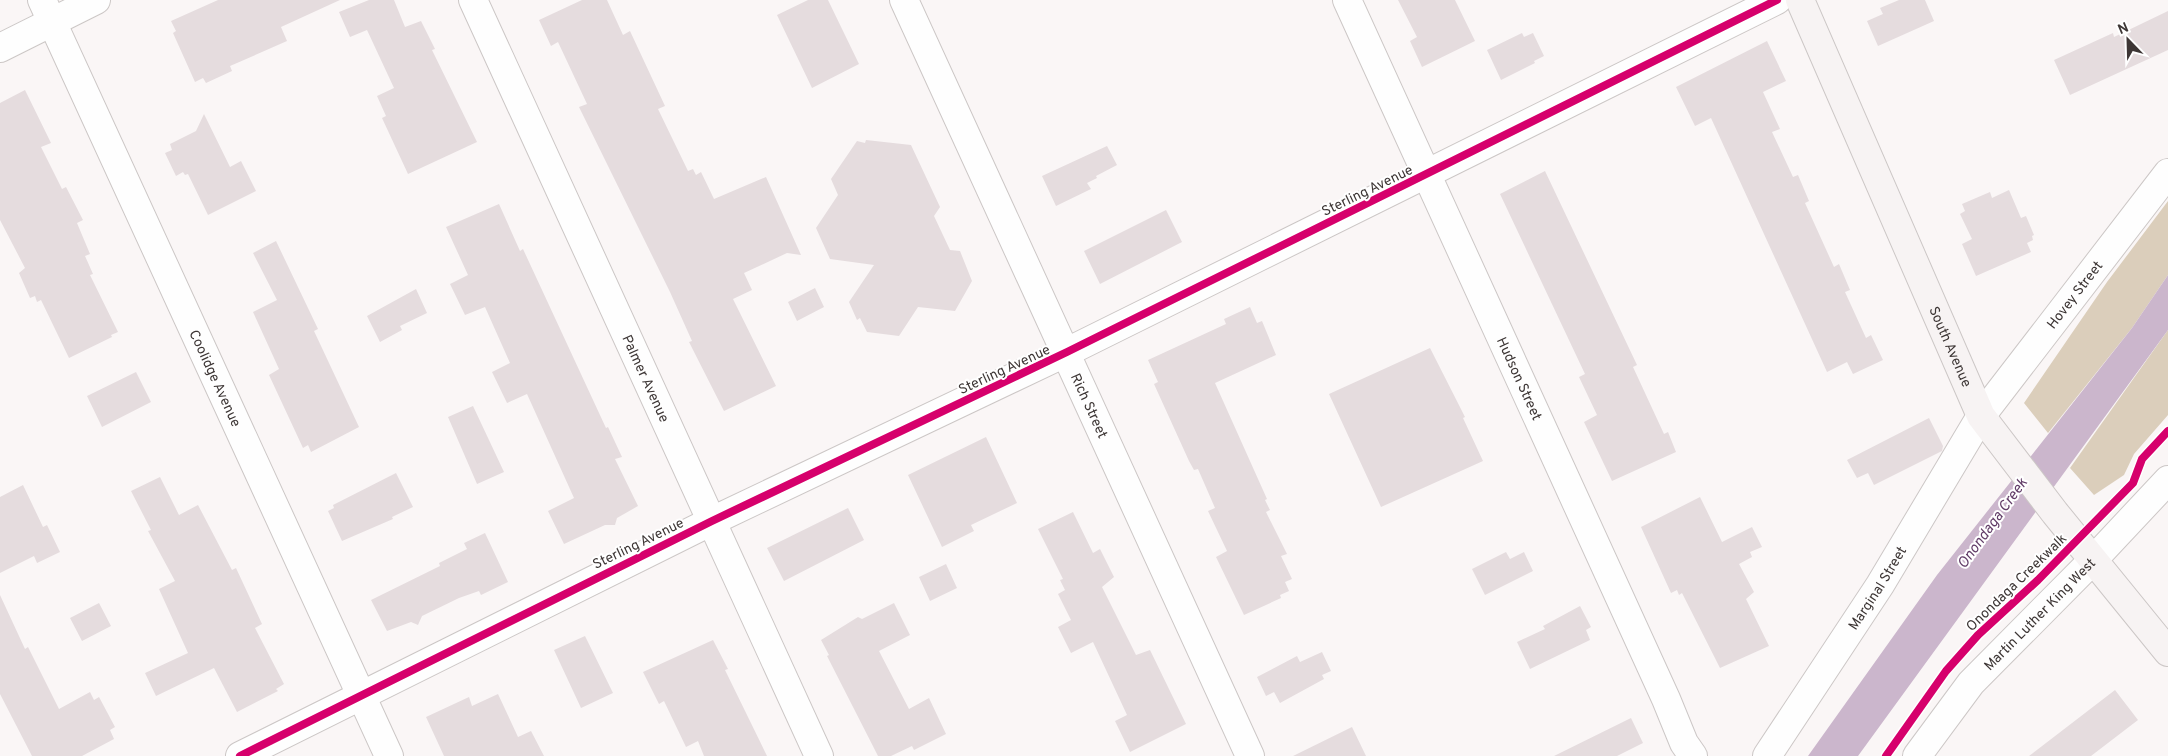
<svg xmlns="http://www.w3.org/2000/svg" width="2168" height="756" viewBox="0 0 2168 756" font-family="Overpass,sans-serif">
	<rect width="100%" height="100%" fill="#faf6f6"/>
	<path fill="#dbcebb" d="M 2168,201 L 2168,275 L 2132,328 L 2048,433 L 2024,403 L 2107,282 Z
		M 2168,330 L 2168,415 L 2134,454 L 2124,475 L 2094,495 L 2070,468 Z"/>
	<path fill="#cbb6cc" d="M 2168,275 L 2168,330 L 1858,756 L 1808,756 L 1937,575 L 2132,328 Z"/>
	<path fill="#e5dcde" d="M 218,0 L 340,0 L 281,27 L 287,41 L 237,63 L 230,66 L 232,71 L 206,83 L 203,78 L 195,82 L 173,33 L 176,31 L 171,21 Z
		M 369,0 L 394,0 L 405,27 L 421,21 L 435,49 L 432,50 L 477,142 L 408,174 L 382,118 L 386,116 L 377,96 L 394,88 L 367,30 L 350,37 L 339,12 Z
		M 582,0 L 607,0 L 623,35 L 630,31 L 665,106 L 658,109 L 688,171 L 693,169 L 696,175 L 701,172 L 714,199 L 766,177 L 801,255 L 787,253 L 744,273 L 752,290 L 733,299 L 776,386 L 724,411 L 689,342 L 692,341 L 670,292 L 579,107 L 587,104 L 558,42 L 551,46 L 539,20 Z
		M 808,0 L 828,0 L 859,64 L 812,88 L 777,15 Z
		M 1398,0 L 1455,0 L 1475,41 L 1422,67 L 1410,41 L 1417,37 Z
		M 1899,0 L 1925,0 L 1934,21 L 1878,46 L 1867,21 L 1883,14 L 1880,8 Z
		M 2168,11 L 2168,50 L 2070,95 L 2054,60 L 2113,33 L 2114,37 Z
		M 1522,33 L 1524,37 L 1533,33 L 1544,56 L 1534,61 L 1535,63 L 1501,80 L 1487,50 Z
		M 1767,41 L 1786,81 L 1763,92 L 1780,129 L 1772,132 L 1793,177 L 1798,175 L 1809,201 L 1805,203 L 1834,267 L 1839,264 L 1850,290 L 1845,292 L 1866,338 L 1871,335 L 1883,360 L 1853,374 L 1847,362 L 1827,372 L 1711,118 L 1695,126 L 1676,87 Z
		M 25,90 L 51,143 L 41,147 L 62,189 L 66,187 L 83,220 L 77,223 L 90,254 L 85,256 L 93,274 L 90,275 L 118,332 L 111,335 L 112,337 L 69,358 L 41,300 L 37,302 L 35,296 L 30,298 L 19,273 L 25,268 L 0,220 L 0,103 Z
		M 204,114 L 230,167 L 241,161 L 256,191 L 208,215 L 188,174 L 185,175 L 183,172 L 176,176 L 165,153 L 172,150 L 170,144 L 196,131 Z
		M 866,140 L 911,145 L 940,207 L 934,216 L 950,250 L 960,251 L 972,281 L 955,311 L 918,307 L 899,336 L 867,332 L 860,318 L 857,320 L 849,302 L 874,265 L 830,259 L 816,228 L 838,195 L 831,179 L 857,141 L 865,143 Z
		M 1107,146 L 1117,165 L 1096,176 L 1097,178 L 1087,183 L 1091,189 L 1056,206 L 1042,176 Z
		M 1545,171 L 1637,365 L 1633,367 L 1664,434 L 1668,432 L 1676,452 L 1612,481 L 1584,422 L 1597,415 L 1579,377 L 1585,374 L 1500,194 Z
		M 2009,190 L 2021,218 L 2026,216 L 2034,235 L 2032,236 L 2033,240 L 2027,243 L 2031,252 L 1976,276 L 1962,244 L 1972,239 L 1960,214 L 1965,211 L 1962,204 L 1990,192 L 1992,198 Z
		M 499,204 L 520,251 L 523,249 L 606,428 L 608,427 L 622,457 L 615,459 L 638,506 L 617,518 L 615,525 L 605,525 L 564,544 L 548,511 L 574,498 L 527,394 L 507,403 L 492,372 L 510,363 L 485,307 L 465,315 L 450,284 L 468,275 L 446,227 Z
		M 1166,210 L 1182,242 L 1100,284 L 1084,251 Z
		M 276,241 L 318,329 L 314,331 L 359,427 L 311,452 L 308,445 L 303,448 L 269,375 L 279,369 L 253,312 L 277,300 L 253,253 Z
		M 815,288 L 824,307 L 797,321 L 788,302 Z
		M 416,289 L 427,313 L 400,326 L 402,330 L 380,342 L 367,316 Z
		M 1250,307 L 1257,323 L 1262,321 L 1276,355 L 1215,383 L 1267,499 L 1265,500 L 1270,510 L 1266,512 L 1287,554 L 1281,556 L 1292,579 L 1285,582 L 1289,591 L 1280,595 L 1281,598 L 1244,615 L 1216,557 L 1227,551 L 1208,511 L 1215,508 L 1198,469 L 1194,470 L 1189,461 L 1154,384 L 1158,382 L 1148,360 L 1226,324 L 1224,319 Z
		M 1430,348 L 1465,417 L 1463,418 L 1483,461 L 1381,507 L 1329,394 Z
		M 136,372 L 151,402 L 102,427 L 87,396 Z
		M 473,406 L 504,472 L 477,484 L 448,417 Z
		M 1929,418 L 1943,446 L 1942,451 L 1874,485 L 1868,473 L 1857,478 L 1847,460 Z
		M 986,437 L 1017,503 L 971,525 L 974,531 L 942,547 L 908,475 Z
		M 396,473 L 413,507 L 392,517 L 393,519 L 342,541 L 328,511 L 334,508 L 333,505 Z
		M 160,477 L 179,515 L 198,505 L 232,570 L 236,568 L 262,624 L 255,628 L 284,684 L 276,689 L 278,691 L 237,712 L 214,668 L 156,696 L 145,673 L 188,653 L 159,589 L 175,581 L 148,531 L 151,530 L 131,491 Z
		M 23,485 L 43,527 L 47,525 L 60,552 L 37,563 L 34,556 L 0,573 L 0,497 Z
		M 1700,497 L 1722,542 L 1752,527 L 1762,547 L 1750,552 L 1752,557 L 1739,564 L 1754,592 L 1746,599 L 1769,646 L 1720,668 L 1682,593 L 1679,595 L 1677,590 L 1671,593 L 1641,527 Z
		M 848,508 L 864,540 L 784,581 L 767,548 Z
		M 1073,512 L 1093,553 L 1100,549 L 1114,577 L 1102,587 L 1136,655 L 1150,650 L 1186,724 L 1130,752 L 1115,721 L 1127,715 L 1093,642 L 1071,653 L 1058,627 L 1071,620 L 1058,594 L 1065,590 L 1060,580 L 1063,579 L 1038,529 Z
		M 485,533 L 508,582 L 481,595 L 479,591 L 459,598 L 422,616 L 418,625 L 411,622 L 387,631 L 371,600 L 440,566 L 439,563 L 467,549 L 464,543 Z
		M 1506,552 L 1510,559 L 1524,552 L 1533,571 L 1485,595 L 1472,569 Z
		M 946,564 L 957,588 L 930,601 L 919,577 Z
		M 0,595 L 25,649 L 28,647 L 59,709 L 90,692 L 94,700 L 99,697 L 115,727 L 110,730 L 114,739 L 82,756 L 32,756 L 0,694 Z
		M 99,603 L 111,626 L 82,641 L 70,618 Z
		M 894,603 L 910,635 L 879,651 L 909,709 L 929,698 L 946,734 L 914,750 L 912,746 L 891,756 L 878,756 L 827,656 L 829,655 L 821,640 L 858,617 L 862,619 Z
		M 1580,606 L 1591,627 L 1586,630 L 1590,640 L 1530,669 L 1517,642 L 1545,629 L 1543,626 Z
		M 585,636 L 613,693 L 581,708 L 554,650 Z
		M 713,640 L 728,669 L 725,670 L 767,756 L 704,756 L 698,741 L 686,747 L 664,701 L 659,704 L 643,672 Z
		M 1322,652 L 1331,671 L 1322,675 L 1324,679 L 1280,703 L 1274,692 L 1266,696 L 1257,677 L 1297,656 L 1300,662 Z
		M 2115,690 L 2138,720 L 2091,756 L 2029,756 Z
		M 498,694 L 518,737 L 531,731 L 544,756 L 444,756 L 426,717 L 469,697 L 472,706 Z
		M 1631,718 L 1643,743 L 1617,756 L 1554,756 Z
		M 1352,727 L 1366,756 L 1293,756 Z"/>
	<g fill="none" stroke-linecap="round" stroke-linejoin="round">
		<defs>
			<g id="street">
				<path id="s1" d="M 42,0 L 389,756"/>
				<path id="s2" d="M 473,0 L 819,756"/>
				<path id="s3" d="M 904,0 L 1250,756"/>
				<path id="s4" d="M 1347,0 L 1666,699 L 1684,743 L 1693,756"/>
				<path d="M 0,48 L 96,0"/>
				<path d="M 240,756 L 712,521 L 1067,352 L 1777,0"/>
				<path id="s5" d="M 1767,756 L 1880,585 L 1981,416 L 2168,173"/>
				<path id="s6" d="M 1917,756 L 1971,683 L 2094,559 L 2168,480"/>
			</g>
			<g id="secondary">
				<path id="s7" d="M 1800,0 L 1981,416 L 2055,513 L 2168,652"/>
			</g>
		</defs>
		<use href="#street" stroke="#ccc7c6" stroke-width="30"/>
		<use href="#secondary" stroke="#ccc7c6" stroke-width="30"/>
		<use href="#street" stroke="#fefefe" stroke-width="28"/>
		<use href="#secondary" stroke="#f7f3f3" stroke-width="28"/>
		<defs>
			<path id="cycleway" d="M 240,756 L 712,521 L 1067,352 L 1777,0
				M 1886,756 L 1946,671 L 1978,635 L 2038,580 L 2133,483 L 2142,459 L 2168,431"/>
		</defs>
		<use href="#cycleway" stroke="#fff" stroke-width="11"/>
		<use href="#cycleway" stroke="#d6006c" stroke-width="8"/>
	</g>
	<g text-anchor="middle" stroke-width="4" stroke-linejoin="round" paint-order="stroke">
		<g font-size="14" fill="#3d3635" stroke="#fff">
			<text transform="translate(1367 190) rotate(-26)" y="5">Sterling Avenue</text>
			<text dy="5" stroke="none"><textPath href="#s5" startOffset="555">Hovey Street</textPath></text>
			<text dy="5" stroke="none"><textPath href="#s7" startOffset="378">South Avenue</textPath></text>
			<text transform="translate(1004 369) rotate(-25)" y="5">Sterling Avenue</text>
			<text dy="5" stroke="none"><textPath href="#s1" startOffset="416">Coolidge Avenue</textPath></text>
			<text dy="5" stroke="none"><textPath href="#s2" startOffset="416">Palmer Avenue</textPath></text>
			<text dy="5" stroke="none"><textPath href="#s4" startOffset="416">Hudson Street</textPath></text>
			<text dy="5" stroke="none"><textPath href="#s3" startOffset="446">Rich Street</textPath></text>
			<text transform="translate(638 543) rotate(-26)" y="5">Sterling Avenue</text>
			<text transform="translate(2016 582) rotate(-44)" y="5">Onondaga Creekwalk</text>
			<text dy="5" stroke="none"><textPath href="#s5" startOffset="201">Marginal Street</textPath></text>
			<text dy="5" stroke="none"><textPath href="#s6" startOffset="188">Martin Luther King West</textPath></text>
		</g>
		<g font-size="15" font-style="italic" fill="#613c67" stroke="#fff">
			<text transform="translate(1992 523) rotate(-54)" y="5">Onondaga Creek</text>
		</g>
	</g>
	<g transform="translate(2128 40) rotate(337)" stroke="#ffffff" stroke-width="4" paint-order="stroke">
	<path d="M0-4L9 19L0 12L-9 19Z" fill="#3d3635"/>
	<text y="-8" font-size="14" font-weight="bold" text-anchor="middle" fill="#3d3635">N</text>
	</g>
</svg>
